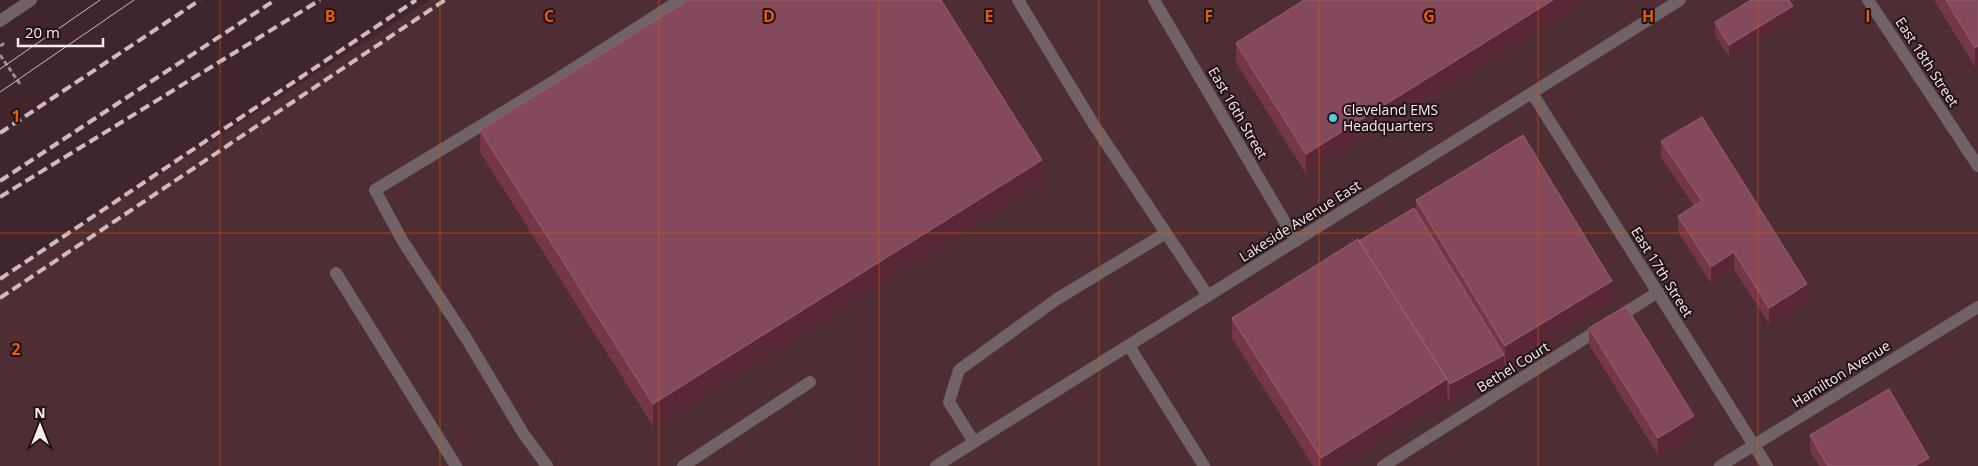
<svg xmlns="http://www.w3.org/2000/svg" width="1978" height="466" viewBox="0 0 1978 466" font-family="'Open Sans',sans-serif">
	<rect width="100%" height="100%" fill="#40262c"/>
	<path fill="#4f2d35" d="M 430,0 L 1978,0 L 1978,466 L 0,466 L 0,278 Z"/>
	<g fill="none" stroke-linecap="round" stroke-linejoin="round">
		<path stroke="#a08a8e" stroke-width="3" stroke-dasharray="5 2.5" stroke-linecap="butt" d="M 0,46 L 6,42
			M 0,55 L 20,84"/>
		<path stroke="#706265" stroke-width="12" d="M 1018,0 L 1094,125 L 1208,296
			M 336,273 L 456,466
			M 1129,346 L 1204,466
			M 974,442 L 949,402 L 959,370 L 1057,299 L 1166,233
			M 547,466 L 523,433 L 466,338 L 402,240 L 375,190 L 551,83 L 680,0
			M 683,466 L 810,382
			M 1383,466 L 1658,292"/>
		<path stroke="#706265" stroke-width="12" d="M 1154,0 L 1296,241
			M 0,21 L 31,0
			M 1720,466 L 1978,307"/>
		<path stroke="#706265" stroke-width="12" d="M 1868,0 L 1978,166
			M 1532,93 L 1767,466
			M 936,466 L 1680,0"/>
		<path stroke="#cfbbbf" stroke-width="1" d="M 0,69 L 100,0
			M 0,92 L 134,0"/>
		<path stroke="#cfbbbf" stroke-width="4" stroke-dasharray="10 5" stroke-linecap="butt" d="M 0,133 L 200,0
			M 0,181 L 275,0
			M 0,197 L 320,0
			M 0,279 L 416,0
			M 0,298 L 445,0"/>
	</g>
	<path fill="#753648" d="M 1304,0 L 1584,0 L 1306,174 L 1236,62 L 1236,43 Z
		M 1934,0 L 1978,0 L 1978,65 L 1975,67 Z
		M 1793,18 L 1729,57 L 1715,35 L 1715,22 Z
		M 480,130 L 1042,182 L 653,426 L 480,152 Z
		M 1661,141 L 1807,301 L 1769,324 L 1734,269 L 1711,283 L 1678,232 L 1678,216 L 1694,206 L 1661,157 Z
		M 1416,200 L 1612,300 L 1505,365 L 1504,364 L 1504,372 L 1450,401 L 1447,396 L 1447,399 L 1339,466 L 1313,466 L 1232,338 L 1232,318 L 1359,241 L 1416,212 Z
		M 1589,328 L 1694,432 L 1658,455 L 1589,345 Z
		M 1810,435 L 1929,466 L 1819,466 L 1810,451 Z"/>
	<path fill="#5a2736" d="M 1553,0 L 1584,0 L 1306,174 L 1306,154 Z
		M 1793,6 L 1793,18 L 1729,57 L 1729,45 Z
		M 1978,46 L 1978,65 L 1975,67 L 1975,48 Z
		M 1042,160 L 1042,182 L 653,426 L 653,404 Z
		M 1734,252 L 1734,269 L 1711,283 L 1711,267 Z
		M 1612,281 L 1612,300 L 1505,365 L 1505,346 Z
		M 1807,284 L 1807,301 L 1769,324 L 1769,308 Z
		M 1504,355 L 1504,372 L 1450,401 L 1450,384 Z
		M 1447,379 L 1447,399 L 1339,466 L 1321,466 L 1321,458 Z
		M 1694,416 L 1694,432 L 1658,455 L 1658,438 Z
		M 1929,458 L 1929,466 L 1915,466 Z"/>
	<path fill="#84495a" stroke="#976271" d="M 688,0 L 941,0 L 1042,160 L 653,404 L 480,130 Z
		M 1304,0 L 1553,0 L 1306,154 L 1236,43 Z
		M 1751,0 L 1789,0 L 1793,6 L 1729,45 L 1715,22 Z
		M 1946,0 L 1978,0 L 1978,46 L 1975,48 Z
		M 1702,117 L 1807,284 L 1769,308 L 1734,252 L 1711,267 L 1678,216 L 1702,201 L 1661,141 Z
		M 1523,135 L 1612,281 L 1505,346 L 1416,200 Z
		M 1414,208 L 1504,355 L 1450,384 L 1359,241 Z
		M 1358,239 L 1447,379 L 1321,458 L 1232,318 Z
		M 1626,306 L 1694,416 L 1658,438 L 1589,328 Z
		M 1889,389 L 1929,458 L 1915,466 L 1828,466 L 1810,435 Z"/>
	<path fill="none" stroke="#e8590c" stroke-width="1" stroke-opacity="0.55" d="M 220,0 L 220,466M 440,0 L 440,466M 659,0 L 659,466M 879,0 L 879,466M 1099,0 L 1099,466M 1319,0 L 1319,466M 1538,0 L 1538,466M 1758,0 L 1758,466M 0,233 L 1978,233"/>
	<circle fill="#57c9e2" stroke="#1f1316" stroke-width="2" cx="1333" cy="118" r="5"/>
	<g text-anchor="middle" stroke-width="4" stroke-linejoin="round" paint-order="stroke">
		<g font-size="14" fill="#fdebee" stroke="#1f1316">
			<text transform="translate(1927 62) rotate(57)" y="5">East 18th Street</text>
			<text transform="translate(1238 113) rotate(60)" y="5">East 16th Street</text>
			<text transform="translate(1300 221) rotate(-32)" y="5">Lakeside Avenue East</text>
			<text transform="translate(1662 272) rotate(58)" y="5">East 17th Street</text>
			<text transform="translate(1513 367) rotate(-32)" y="5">Bethel Court</text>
			<text transform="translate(1841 374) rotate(-32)" y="5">Hamilton Avenue</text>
		</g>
		<g font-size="14" fill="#fdebee" stroke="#1f1316" text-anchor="start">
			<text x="1343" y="115">Cleveland EMS<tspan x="1343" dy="16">Headquarters</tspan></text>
		</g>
	</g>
	<g font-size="16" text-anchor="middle" font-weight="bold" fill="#e8590c" stroke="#1f1316" stroke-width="4" stroke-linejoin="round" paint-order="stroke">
		<text x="330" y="22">B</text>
		<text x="549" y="22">C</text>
		<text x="769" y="22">D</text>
		<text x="989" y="22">E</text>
		<text x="1209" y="22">F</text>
		<text x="1429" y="22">G</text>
		<text x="1648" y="22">H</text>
		<text x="1868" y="22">I</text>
		<text x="16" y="122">1</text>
		<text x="16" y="355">2</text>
	</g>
	<g transform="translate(40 426)" stroke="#1f1316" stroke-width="4" paint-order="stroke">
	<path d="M0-4L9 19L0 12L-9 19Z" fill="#fdebee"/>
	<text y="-8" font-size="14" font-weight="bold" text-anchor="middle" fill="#fdebee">N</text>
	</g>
	<path d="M18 38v8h85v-8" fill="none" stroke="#fdebee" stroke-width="2.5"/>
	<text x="25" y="38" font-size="15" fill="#fdebee" stroke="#1f1316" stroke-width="4" paint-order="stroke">20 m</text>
</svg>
